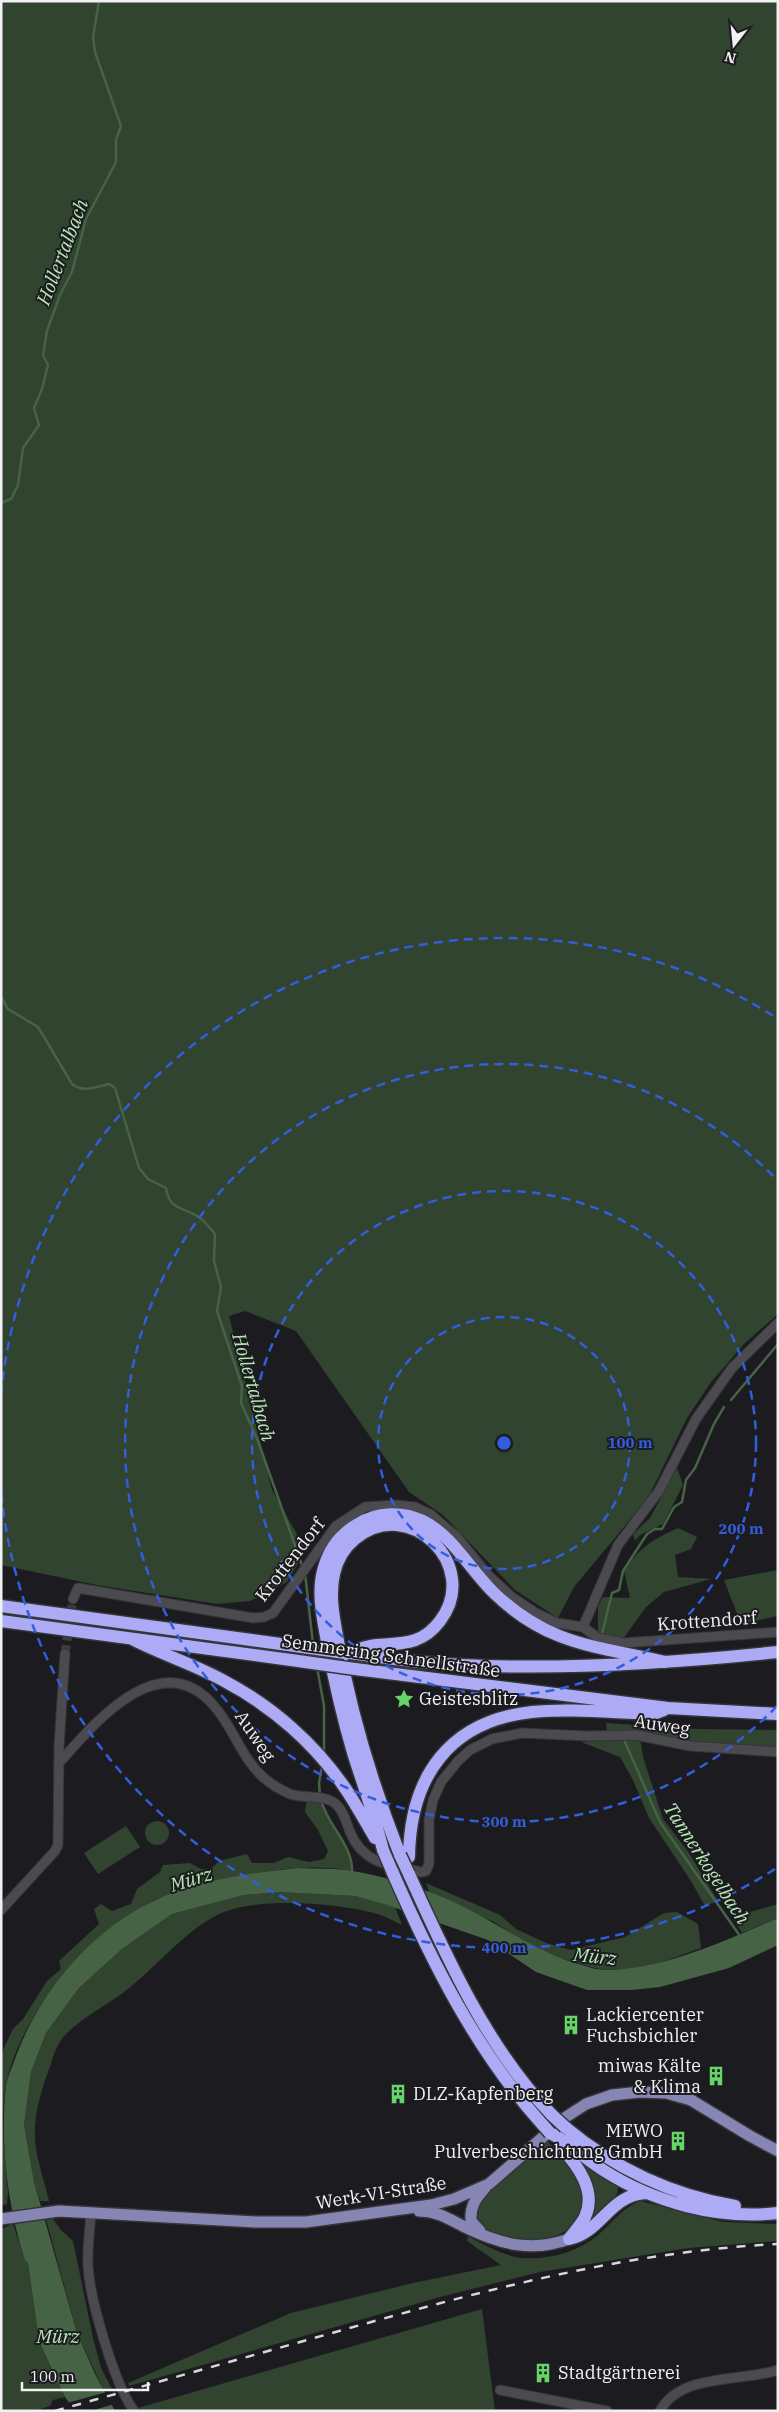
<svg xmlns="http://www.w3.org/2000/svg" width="779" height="2412" viewBox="0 0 779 2412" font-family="'IBM Plex Serif',serif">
	<rect width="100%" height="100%" fill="#1c1c20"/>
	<path fill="#314430" d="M 1,1 L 778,1 L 778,1314 L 745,1343 L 711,1382 L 687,1418 L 648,1498 L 574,1587 L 558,1618 L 515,1590 L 443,1515 L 409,1492 L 296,1331 L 245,1311 L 229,1316 L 272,1490 L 306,1550 L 287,1582 L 250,1601 L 217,1604 L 97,1585 L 1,1565 Z
		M 677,1468 L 683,1485 L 663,1524 L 640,1535 L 635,1541 L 633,1534 L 650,1518 Z
		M 678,1528 L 697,1537 L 691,1549 L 675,1555 L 678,1577 L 711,1579 L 664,1592 L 646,1607 L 623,1639 L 603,1636 L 598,1632 L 598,1606 L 603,1597 L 630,1598 L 624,1571 C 640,1547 652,1540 678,1528 Z
		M 778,1570 L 778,1616 L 741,1624 L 724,1580 Z
		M 606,1723 L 696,1729 L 778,1730 L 778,1748 L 696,1742 L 631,1731 L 607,1731 Z
		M 640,1738 L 643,1757 L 663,1819 L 689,1853 L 718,1901 L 705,1906 L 691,1881 L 649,1818 L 633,1780 L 620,1757 L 581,1742 Z
		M 307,1797 L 321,1799 C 325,1815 334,1824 342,1837 C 348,1848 350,1859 353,1871 C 309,1863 264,1870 222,1882 C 200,1888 173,1892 152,1902 C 88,1933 22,2013 6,2083 C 0,2118 5,2156 8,2192 L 7,2204 L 1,2205 L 1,2054 L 13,2029 L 23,2019 L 47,1981 L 61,1969 L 59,1961 L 99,1924 L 94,1909 L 101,1904 L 112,1911 L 131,1904 L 137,1889 L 160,1872 L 163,1865 L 190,1863 L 201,1869 L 210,1870 L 219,1861 L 247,1854 L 252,1863 L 274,1863 L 288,1857 L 309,1862 L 324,1859 L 328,1851 L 318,1830 L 305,1812 Z
		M145 1833a12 12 0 1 1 24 0a12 12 0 1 1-24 0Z
		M 126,1826 L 140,1847 L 98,1874 L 84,1853 Z
		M 426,1883 L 500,1915 L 516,1929 L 546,1943 L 571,1950 L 625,1937 L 664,1913 L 677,1912 L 698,1924 L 701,1948 L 654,1965 L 634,1969 L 602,1970 L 556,1957 L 525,1943 L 494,1922 L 429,1892 Z
		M 279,1892 L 355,1896 L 395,1907 L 402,1925 C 393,1921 384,1915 374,1913 C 335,1903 254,1896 217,1915 C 181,1934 156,1968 124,1992 C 107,2005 73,2023 61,2040 C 55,2048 52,2062 48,2072 C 39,2097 32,2122 36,2149 C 39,2166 45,2184 49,2201 L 40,2201 L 34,2182 L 24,2125 L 31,2072 L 46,2033 L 79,1988 L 122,1949 L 172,1914 L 244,1895 Z
		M 778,1904 L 778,1918 L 742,1933 L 733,1917 Z
		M 546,2140 C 557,2151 569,2161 576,2175 C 616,2248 487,2260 474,2212 L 480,2200 Z
		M 579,2160 L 618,2185 C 620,2200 598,2216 588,2226 Z
		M 640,2201 L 723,2222 L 778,2224 L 778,2241 L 688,2248 L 540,2272 L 440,2297 L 129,2386 L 128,2383 L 291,2313 L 413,2283 L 501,2265 L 467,2241 L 468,2236 C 484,2245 504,2256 522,2258 C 549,2260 578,2252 598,2235 C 614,2221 620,2210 640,2201 Z
		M 46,2219 L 53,2219 L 61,2230 L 73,2241 L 93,2338 L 101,2368 L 112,2389 L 104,2391 L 77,2333 Z
		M 13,2224 L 25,2260 L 28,2263 L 39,2341 L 65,2397 L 53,2400 L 50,2406 L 34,2411 L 1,2411 L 1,2229 Z
		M 482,2309 L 495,2411 L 140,2411 L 138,2408 Z"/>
	<path fill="#466345" d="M 298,1868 C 314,1869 331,1868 347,1870 C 384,1876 423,1888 456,1903 C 498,1923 534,1951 578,1964 C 586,1966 596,1970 604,1970 C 660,1971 727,1940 778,1918 L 778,1945 L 729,1968 L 660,1987 L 632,1990 L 587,1990 L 536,1972 L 488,1940 L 387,1905 L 355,1896 L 279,1892 L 244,1895 L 172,1914 L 122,1949 L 79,1988 L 46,2033 L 31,2072 L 24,2125 L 34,2182 L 77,2333 L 95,2374 L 115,2411 L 75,2411 L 65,2397 L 39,2341 L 28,2263 L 25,2260 C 7,2205 0,2142 6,2085 C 8,2075 13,2065 16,2056 C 40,1992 91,1930 154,1901 C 199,1880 250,1873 298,1868 Z"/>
	<path fill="#1c1c20" d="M 107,2392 L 114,2404 L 91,2411 L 72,2411 L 67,2403 Z"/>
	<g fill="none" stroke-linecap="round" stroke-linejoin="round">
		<path stroke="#466345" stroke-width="2.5" d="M 1,503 L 11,499 L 18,485 L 23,448 L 39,425 L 34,408 L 42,389 L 48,365 L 43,355 L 47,331 L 60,295 L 72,272 L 86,219 L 116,162 L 116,140 L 121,126 L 95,52 L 93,37 L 99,1
			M 1,997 L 8,1009 L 38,1027 L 72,1084 C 83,1093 96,1087 109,1084 L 115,1088 L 139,1168 L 148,1179 L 166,1188 C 170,1211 181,1206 197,1216 C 204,1220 210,1228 215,1234 L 214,1261 L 221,1287 L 217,1311 L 242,1386 L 241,1403 L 258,1441 L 303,1568
			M 731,1400 L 778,1344
			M 305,1573 L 313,1644
			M 602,1634 L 612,1593 L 619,1590 L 623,1571 L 647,1534 L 655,1529 L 662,1529 L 674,1507 L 682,1502 L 686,1480 L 695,1468 L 714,1424 L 724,1407
			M 317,1667 L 324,1706 L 324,1755
			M 625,1742 L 660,1822 L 740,1936
			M 320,1795 L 319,1783 L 322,1766
			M 321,1800 C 328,1827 354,1845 352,1874"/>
		<path stroke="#3c3c40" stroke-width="9" stroke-dasharray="9 4.5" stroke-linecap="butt" d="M 65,1654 L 73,1599"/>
		<defs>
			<path id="minor" d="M 73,1599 L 78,1588 L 253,1618 L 264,1617 L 273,1613 L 336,1526 L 365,1507 L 395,1505 L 415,1507 L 430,1514 L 457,1537 L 488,1575 L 512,1597 L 536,1613 L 557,1623 L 583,1627 L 598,1638 L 623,1643 L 778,1632
				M 583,1627 L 618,1545 L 659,1491 L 696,1419 L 732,1368 L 778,1323
				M 60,1762 C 96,1721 162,1643 215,1707 C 234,1729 242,1759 264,1778 C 271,1784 281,1790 290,1794 C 304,1799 326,1794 337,1805 C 345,1813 346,1823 350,1832 C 364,1865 390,1865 421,1872 L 426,1871 L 429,1864 L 429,1820 L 433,1800 L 441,1782 L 458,1761 L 470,1750 L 492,1739 L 522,1733 L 588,1736 L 636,1735 L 690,1746 L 778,1752
				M 1,1910 L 55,1851 L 58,1845 L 59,1746 L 65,1654
				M 91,2212 C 90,2230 87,2248 88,2266 C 90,2300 114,2383 134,2411
				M 500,2390 L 607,2411
				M 660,2411 C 680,2373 741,2382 778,2370"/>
			<path id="major" d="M 419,2211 C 439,2211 452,2221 469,2229 C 503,2245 533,2252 569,2239
				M 1,2219 L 59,2211 L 256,2222 L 306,2222 L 431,2205 L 454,2199 L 489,2184 L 566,2117 L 586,2104 L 612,2095 L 640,2092 L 666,2093 L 691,2100 L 750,2136 L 778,2151
				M 480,2231 L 471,2221 C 470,2207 475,2199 485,2188"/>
			<path id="highway" d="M 1,1606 L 288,1645
				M 1,1621 L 291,1660
				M 132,1639 C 163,1655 196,1665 226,1682 C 273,1707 315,1744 345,1788 C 356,1804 365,1821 375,1838
				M 350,1653 C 387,1658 425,1664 463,1665 C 568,1670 674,1663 778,1652
				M 352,1653 C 380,1635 413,1657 440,1621 C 482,1566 409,1494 355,1539 C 344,1548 337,1560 334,1574 C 329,1596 334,1619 338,1641 C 351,1714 373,1786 400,1855
				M 355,1669 L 668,1708 L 778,1714
				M 383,1850 C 375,1818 364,1787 354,1756 C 343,1719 334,1680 327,1642 C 323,1619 317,1594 323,1571 C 328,1551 340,1534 358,1524 C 377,1512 402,1511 423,1521 C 453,1536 470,1570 494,1593 C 549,1646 597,1646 666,1662
				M 409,1857 C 410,1777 449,1721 532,1712 C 572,1708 614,1713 654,1714 L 664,1710
				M 392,1871 C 431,1960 476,2051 542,2124
				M 409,1874 C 446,1956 488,2050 552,2115
				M 565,2127 C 614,2168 672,2195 735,2206
				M 550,2133 C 569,2142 585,2159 603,2170 C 653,2202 718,2220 778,2213
				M 561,2147 C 578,2166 597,2191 585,2217 C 581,2225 574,2232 569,2239
				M 569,2239 C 602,2232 609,2195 646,2193"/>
		</defs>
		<use href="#minor" stroke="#353638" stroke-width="11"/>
		<use href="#major" stroke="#353638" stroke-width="14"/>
		<use href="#highway" stroke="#353638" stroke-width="15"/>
		<use href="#minor" stroke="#4b4b4f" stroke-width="9"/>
		<use href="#major" stroke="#8685b3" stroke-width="11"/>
		<use href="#highway" stroke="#adabf6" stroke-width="12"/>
		<path stroke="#d8d8db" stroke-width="2.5" stroke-dasharray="9 9" stroke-linecap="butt" d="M 55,2411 C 158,2382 261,2353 364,2324 C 500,2286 636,2251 778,2244"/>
		<defs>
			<path id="highway-bridge" d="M 288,1645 L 345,1653
				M 291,1660 L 355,1669
				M 383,1850 L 392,1871
				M 400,1855 L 409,1874
				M 552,2115 L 565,2127
				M 542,2124 L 550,2133"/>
		</defs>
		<use href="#highway-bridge" stroke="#353638" stroke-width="15" stroke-linecap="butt"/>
		<use href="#highway-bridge" stroke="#adabf6" stroke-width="12"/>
	</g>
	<g fill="none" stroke="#325edb" stroke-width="2.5" stroke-dasharray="9 6">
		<circle cx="504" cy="1443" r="126"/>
		<circle cx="504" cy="1443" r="252"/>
		<path d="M777 1706A379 379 0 1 1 777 1180"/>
		<path d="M775 1869A505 505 0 0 1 1 1491M1 1395A505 505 0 0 1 775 1017"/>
	</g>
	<defs>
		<symbol id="sight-bare" viewBox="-9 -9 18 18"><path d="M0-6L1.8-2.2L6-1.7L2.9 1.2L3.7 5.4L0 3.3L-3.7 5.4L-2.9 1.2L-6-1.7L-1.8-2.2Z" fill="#66d466" stroke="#1c1c20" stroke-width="2.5" paint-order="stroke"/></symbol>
		<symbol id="building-bare" viewBox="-9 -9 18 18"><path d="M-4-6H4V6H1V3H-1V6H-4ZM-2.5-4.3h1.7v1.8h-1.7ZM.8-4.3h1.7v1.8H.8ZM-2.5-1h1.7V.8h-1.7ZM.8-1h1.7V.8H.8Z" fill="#66d466" stroke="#1c1c20" stroke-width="2.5" paint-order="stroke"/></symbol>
	</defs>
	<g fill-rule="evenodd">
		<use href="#sight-bare" x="390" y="1685" width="28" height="28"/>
		<use href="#building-bare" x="557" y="2011" width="28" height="28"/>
		<use href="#building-bare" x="702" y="2062" width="28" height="28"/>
		<use href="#building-bare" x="384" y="2080" width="28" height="28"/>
		<use href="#building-bare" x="664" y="2127" width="28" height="28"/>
		<use href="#building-bare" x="529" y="2359" width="28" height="28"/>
	</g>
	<g text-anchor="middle" stroke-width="4" stroke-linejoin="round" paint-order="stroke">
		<g font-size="18" fill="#f1f1f4" stroke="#1c1c20">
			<text transform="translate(290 1560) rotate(-52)" y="6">Krottendorf</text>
			<text transform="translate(707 1621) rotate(-4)" y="6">Krottendorf</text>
			<text transform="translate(391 1656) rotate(8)" y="6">Semmering Schnellstraße</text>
			<text transform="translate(662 1725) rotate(9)" y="6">Auweg</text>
			<text transform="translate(255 1736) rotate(56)" y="6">Auweg</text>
			<text transform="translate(381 2193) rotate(-9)" y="6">Werk-VI-Straße</text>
		</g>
		<g font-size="18" fill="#f1f1f4" stroke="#1c1c20" text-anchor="start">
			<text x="419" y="1705">Geistesblitz</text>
			<text x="586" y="2021">Lackiercenter<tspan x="586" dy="21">Fuchsbichler</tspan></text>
			<text x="701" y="2072" text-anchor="end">miwas Kälte<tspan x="701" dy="21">&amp; Klima</tspan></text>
			<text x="413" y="2100">DLZ-Kapfenberg</text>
			<text x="663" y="2137" text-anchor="end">MEWO<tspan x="663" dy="21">Pulverbeschichtung GmbH</tspan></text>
			<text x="558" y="2379">Stadtgärtnerei</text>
		</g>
		<g font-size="19" font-style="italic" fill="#b7e9b5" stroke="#1c1c20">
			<text transform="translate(62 252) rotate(-69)" y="7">Hollertalbach</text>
			<text transform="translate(254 1387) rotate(74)" y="7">Hollertalbach</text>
			<text transform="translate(707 1863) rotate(57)" y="7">Tannerkogelbach</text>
			<text transform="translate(191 1879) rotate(-17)" y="7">Mürz</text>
			<text transform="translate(595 1956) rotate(6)" y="7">Mürz</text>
			<text x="58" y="2343">Mürz</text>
		</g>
	</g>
	<circle cx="504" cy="1443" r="8" fill="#325edb" stroke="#1c1c20" stroke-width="2.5"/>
	<g font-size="15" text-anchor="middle" font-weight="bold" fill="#325edb" stroke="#1c1c20" stroke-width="4" stroke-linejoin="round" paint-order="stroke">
		<text x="630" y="1448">100 m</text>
		<text x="741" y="1534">200 m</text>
		<text x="504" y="1827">300 m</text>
		<text x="504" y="1953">400 m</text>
	</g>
	<rect width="779" height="2412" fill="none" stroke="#f1f1f4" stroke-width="5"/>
	<g transform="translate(734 45) rotate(196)" stroke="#1c1c20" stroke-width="4" paint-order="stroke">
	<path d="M0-4L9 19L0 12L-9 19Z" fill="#f1f1f4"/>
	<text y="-8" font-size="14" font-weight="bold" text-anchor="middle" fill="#f1f1f4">N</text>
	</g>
	<path d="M22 2382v8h126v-8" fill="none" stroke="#f1f1f4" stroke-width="2.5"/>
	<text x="30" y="2382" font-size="15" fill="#f1f1f4" stroke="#1c1c20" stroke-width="4" paint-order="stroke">100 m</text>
</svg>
